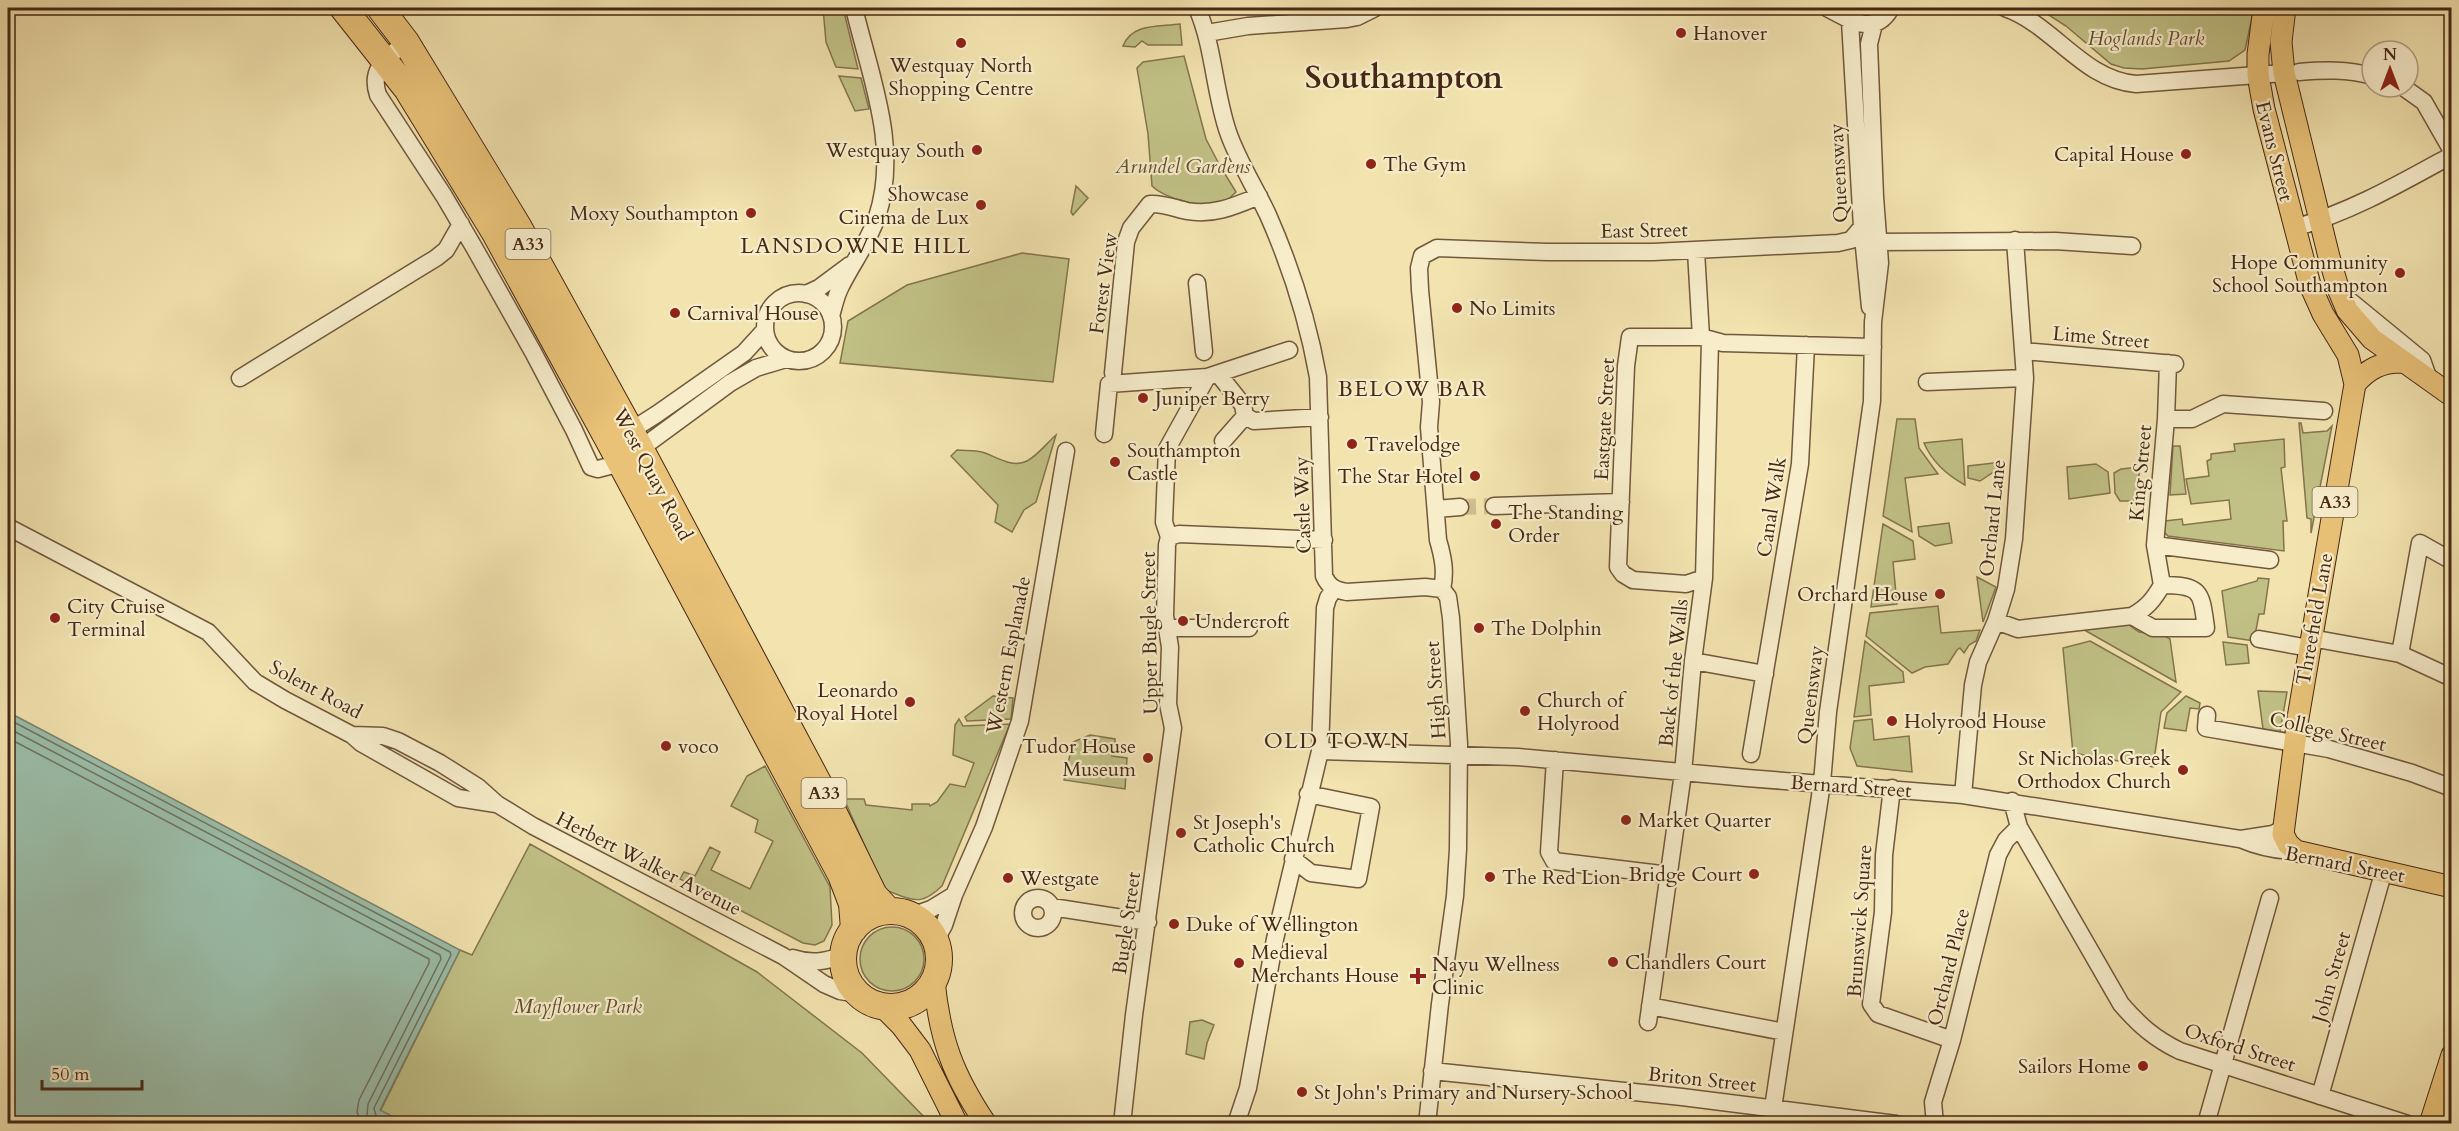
<svg xmlns="http://www.w3.org/2000/svg" width="2459" height="1131" viewBox="0 0 2459 1131" font-family="Cardo,serif">
	<rect width="100%" height="100%" fill="#f2e3af"/>
	<filter id="stains"><feTurbulence type="fractalNoise" baseFrequency=".00333" numOctaves="4"/><feColorMatrix values="0 0 0 0 .2 0 0 0 0 .09 0 0 0 0 .02 0 0 0 .5 -.17"/></filter>
	<radialGradient id="worn" r=".72"><stop offset=".6" stop-color="#630" stop-opacity="0"/><stop offset="1" stop-color="#630" stop-opacity=".3"/></radialGradient>
	<path fill="#c1c186" stroke="#84744e" stroke-width="1.5" d="M 823,8 L 843,8 L 858,69 L 836,67 L 826,42 Z
		M 2038,8 L 2254,8 L 2245,50 L 2229,61 L 2142,69 L 2124,68 L 2111,64 L 2066,26 Z
		M 1180,24 L 1182,45 L 1148,45 L 1142,41 L 1135,47 L 1123,46 C 1132,23 1158,27 1180,24 Z
		M 1184,56 L 1206,139 L 1220,166 L 1236,192 C 1232,196 1226,202 1221,204 C 1203,208 1165,199 1152,186 L 1148,134 L 1137,68 L 1143,62 Z
		M 839,76 L 861,78 L 869,109 L 855,111 Z
		M 1076,186 L 1088,198 L 1073,215 L 1071,212 Z
		M 1022,253 L 1069,259 L 1053,382 L 840,363 L 848,321 L 907,285 Z
		M 1897,419 L 1915,419 L 1919,448 L 1938,474 L 1905,478 L 1912,532 L 1883,516 Z
		M 2299,423 L 2301,423 L 2303,433 L 2327,431 L 2332,426 L 2311,533 L 2311,519 L 2307,518 Z
		M 1056,435 L 1036,502 L 1024,510 L 1012,532 L 995,522 L 998,505 L 951,456 L 957,450 C 966,451 977,450 985,453 C 998,458 1013,468 1027,461 C 1037,456 1047,443 1056,435 Z
		M 1962,439 L 1965,485 C 1947,475 1932,462 1924,443 Z
		M 2284,439 L 2285,467 L 2281,468 L 2287,521 L 2283,521 L 2284,551 L 2168,536 L 2164,532 L 2165,521 L 2182,519 L 2183,525 L 2231,519 L 2229,500 L 2191,504 L 2186,479 L 2209,476 L 2207,461 L 2211,459 L 2211,454 L 2235,451 L 2234,444 Z
		M 2173,446 L 2180,446 L 2186,494 L 2170,495 Z
		M 2002,462 L 2001,467 L 1980,481 L 1968,478 L 1968,466 Z
		M 2096,464 L 2108,472 L 2110,493 L 2069,499 L 2067,467 Z
		M 2140,467 L 2136,501 L 2120,501 L 2115,493 L 2114,473 L 2121,469 Z
		M 1949,523 L 1952,543 L 1935,546 L 1919,536 L 1918,527 Z
		M 1883,524 L 1913,541 L 1915,559 L 1893,562 L 1897,604 L 1871,607 Z
		M 1977,577 L 1996,587 L 1983,622 Z
		M 2258,578 L 2269,579 L 2264,614 L 2259,614 L 2254,641 L 2228,637 L 2222,591 L 2257,581 Z
		M 1938,606 L 1941,633 L 1980,630 L 1976,641 L 1969,645 L 1964,653 L 1960,648 L 1957,650 L 1948,664 L 1925,667 L 1912,673 L 1866,636 L 1870,613 Z
		M 2126,623 L 2139,632 L 2163,635 L 2170,639 L 2176,682 L 2079,627 Z
		M 1865,641 L 1903,672 L 1904,682 L 1869,686 L 1871,715 L 1854,717 Z
		M 2090,641 L 2181,692 L 2161,712 L 2153,767 L 2073,753 L 2063,648 Z
		M 2223,642 L 2247,645 L 2249,663 L 2226,665 Z
		M 2258,691 L 2287,692 L 2280,732 L 2263,729 Z
		M 993,696 L 1013,698 L 1011,719 L 967,721 L 965,717 Z
		M 2186,696 L 2200,703 L 2199,709 L 2190,708 L 2186,731 L 2164,728 L 2167,713 Z
		M 959,719 L 963,726 L 1010,724 L 942,886 C 925,902 917,903 896,894 C 890,892 887,891 883,887 L 844,799 L 864,799 L 866,805 L 912,810 L 912,804 L 929,804 L 930,806 L 937,802 L 950,784 L 965,787 L 974,763 L 953,755 L 955,725 Z
		M 1872,719 L 1874,740 L 1909,736 L 1912,772 L 1857,766 L 1850,748 L 1854,721 Z
		M 1090,735 L 1115,739 L 1115,744 L 1111,746 L 1112,756 L 1127,758 L 1125,789 L 1064,780 L 1073,742 Z
		M 765,766 L 830,887 L 832,925 L 824,941 L 815,945 L 803,943 L 680,879 L 684,872 L 695,876 L 710,847 L 720,852 L 711,870 L 750,889 L 773,841 L 755,832 L 758,820 L 731,806 L 747,776 Z
		M 530,844 L 757,972 L 862,1053 L 930,1123 L 374,1124 L 460,950 L 472,955 Z
		M860 959a32 32 0 1 1 64 0a32 32 0 1 1-64 0Z
		M 1202,1020 L 1214,1025 L 1207,1043 L 1204,1059 L 1186,1054 L 1190,1022 Z"/>
	<path fill="#9bbeaa" stroke="#79826e" stroke-width="1.5" d="M 8,712 L 460,950 L 380,1110 L 405,1123 L 8,1123 Z"/>
	<g fill="none" stroke-linecap="round" stroke-linejoin="round">
		<path stroke="#707360" stroke-width="1.5" d="M 8,719 L 450,952 L 451,955 L 374,1108 L 376,1116 L 391,1124
			M 8,728 L 440,955 L 441,959 L 368,1104 L 367,1115 L 375,1124
			M 8,738 L 429,959 L 429,963 L 359,1100 L 357,1112 L 362,1124"/>
		<path stroke="#d0be90" stroke-width="16" stroke-dasharray="16 8" stroke-linecap="butt" d="M 1460,507 L 1494,506"/>
		<defs>
			<path id="minor" d="M 1197,8 C 1214,47 1214,91 1228,132 C 1238,161 1255,187 1268,215 C 1291,267 1308,321 1318,377 L 1324,576 C 1329,587 1335,590 1347,592 L 1425,587 L 1442,589
				M 1827,8 C 1849,19 1874,38 1891,8
				M 2005,8 C 2054,25 2083,80 2136,84 L 2284,73
				M 1850,21 L 1862,227 L 1870,307
				M 1207,33 L 1248,26 L 1347,19 L 1357,17 L 1375,8
				M 406,42 C 387,58 369,68 378,95 L 444,196 L 475,249 L 533,352 L 574,430 L 591,467 L 598,469 L 621,463 L 730,383 L 756,368 L 786,359
				M 2299,72 C 2324,70 2347,69 2372,76
				M 2403,87 L 2424,102 L 2452,151
				M 2294,228 C 2351,212 2401,183 2452,155
				M 1879,242 L 2055,241 L 2132,246
				M 1696,251 L 1701,337
				M 1197,283 L 1204,352
				M765 327a34 34 0 1 1 68 0a34 34 0 1 1-68 0Z
				M 806,294 L 819,288 L 850,265
				M 2344,296 L 2422,360 L 2428,377
				M 831,316 C 834,306 836,295 841,286 C 853,262 868,243 877,217 C 900,147 870,76 854,8
				M 2023,351 L 2175,364
				M 1113,373 L 1126,242 L 1131,228 L 1150,204 C 1162,203 1174,208 1187,211 C 1213,216 1235,206 1259,196
				M 1219,375 L 1243,405 L 1245,416 L 1254,421 L 1320,417
				M 240,378 L 436,258 L 446,250 L 461,224
				M 1927,382 L 2025,378
				M 2166,419 L 2192,419 L 2223,404 L 2324,411
				M 1104,434 L 1109,384 L 1207,377 L 1289,350
				M 624,435 L 657,414 L 744,353 L 765,330
				M 1223,441 L 1245,416
				M 1494,506 L 1621,502
				M 1436,509 L 1460,507
				M 8,527 L 208,632 L 255,682 L 285,700 L 352,735 L 383,736 L 398,741 L 440,763 L 478,787 L 497,804 L 533,826 L 783,956 L 824,984 L 840,991 L 858,994
				M 1169,537 L 1164,522 L 1167,449 L 1207,377
				M 1169,537 L 1179,534 L 1324,540
				M 2155,545 L 2270,560
				M 1704,578 L 1686,584 L 1633,580 L 1623,574 L 1618,567 L 1626,366 L 1630,337 L 1701,337 L 1723,343 L 1873,347
				M 2132,616 L 2153,628 L 2206,628 C 2201,592 2202,585 2162,585
				M 1996,621 L 2018,629 L 2132,616 C 2147,608 2154,599 2162,585 L 2155,545 L 2166,419 L 2168,363
				M 1168,628 L 1249,628
				M 2311,638 L 2400,654 L 2452,678
				M 2259,639 L 2309,648
				M 2400,654 L 2420,543 L 2452,561
				M 1693,661 L 1765,674
				M 2207,715 L 2206,728 L 2329,749 L 2412,773 L 2452,788
				M 352,735 L 361,743 L 458,798 L 496,804
				M 1320,751 L 1518,757 L 1747,778 L 1963,795 L 2240,839 C 2259,847 2275,851 2296,851
				M 1751,754 L 1800,464 L 1806,345
				M 1555,760 L 1549,852 L 1554,861 L 1669,875
				M 1892,788 L 1884,855 L 1883,912 L 1871,1004 L 1878,1014 L 1952,1040
				M 1963,795 L 1973,685 L 1978,662 L 1996,621 L 2006,589 L 2014,539 L 2025,378 L 2015,240
				M 2012,801 L 2019,827 L 2121,1004 C 2139,1025 2155,1039 2180,1051 L 2408,1124
				M 2241,839 L 2273,834 L 2284,828
				M 1293,859 L 1311,873 L 1358,879 L 1371,807 L 1308,794
				M1023 913a15 15 0 1 1 30 0a15 15 0 1 1-30 0Z
				M 1052,907 L 1148,922
				M 911,916 L 931,909 L 954,895
				M 935,941 L 944,925 L 954,895 L 984,827 L 1020,721 L 1066,451
				M 793,958 C 811,964 825,962 843,955
				M 1650,1006 L 1784,1032
				M 1648,1022 L 1683,773 L 1693,661 L 1704,578 L 1710,341
				M 1432,1071 L 1682,1097 L 1896,1124
				M 2320,1096 L 2384,870
				M 1773,1108 L 1822,783 L 1828,712 L 1872,401 L 1873,322 L 1880,263 L 1875,197 L 1869,44 L 1874,24
				M 1122,1124 L 1134,1015 L 1173,728 L 1168,704 L 1170,647 L 1165,616 L 1167,545 L 1169,537
				M 1236,1124 L 1248,1088 L 1275,939 L 1320,751 L 1325,608 L 1328,598 L 1334,589
				M 1427,1124 L 1440,1004 L 1455,896 L 1458,849 L 1459,744 L 1451,618 L 1448,597 L 1442,589 C 1446,572 1443,557 1438,540 L 1429,427 L 1431,402 L 1420,290 L 1419,268 L 1422,256 L 1437,248 L 1548,252 L 1653,252 L 1838,243 L 1851,240 L 1862,227
				M 1935,1124 L 1933,1102 L 1952,1040 L 1998,855 L 2006,840 L 2019,827
				M 2206,1124 L 2270,898"/>
			<path id="major" d="M 2264,8 L 2258,54 L 2258,75 L 2264,109 L 2310,285 L 2323,314 L 2348,355 L 2355,384 L 2298,718 L 2283,834 L 2288,844 L 2296,851 L 2452,887
				M 2285,8 L 2281,42 L 2284,73 L 2329,257 L 2339,291 L 2347,310 L 2372,339 L 2452,396
				M 2355,384 C 2368,369 2381,362 2401,362
				M 934,981 C 940,1040 953,1075 986,1124
				M 883,1007 L 901,1025 L 920,1050 L 957,1124
				M 2430,1124 L 2452,1055"/>
			<path id="highway" d="M 343,8 L 407,89 L 495,233 L 610,443 L 841,875 L 852,904 L 854,929
				M 380,8 L 406,42 L 518,226 L 631,431 L 829,803 L 874,895 L 889,911
				M843 959a48 48 0 1 1 96 0a48 48 0 1 1-96 0Z"/>
		</defs>
		<use href="#minor" stroke="#71573c" stroke-width="19"/>
		<use href="#major" stroke="#462815" stroke-width="23"/>
		<use href="#highway" stroke="#462815" stroke-width="28"/>
		<use href="#minor" stroke="#f7edcb" stroke-width="16"/>
		<use href="#major" stroke="#e9c278" stroke-width="21"/>
		<use href="#highway" stroke="#e9c278" stroke-width="26"/>
	</g>
	<g fill="#8f2418" stroke="#f7edcb" stroke-width="2">
		<circle cx="1681" cy="33" r="6"/>
		<circle cx="961" cy="43" r="6"/>
		<circle cx="977" cy="150" r="6"/>
		<circle cx="2186" cy="154" r="6"/>
		<circle cx="1371" cy="164" r="6"/>
		<circle cx="981" cy="205" r="6"/>
		<circle cx="751" cy="213" r="6"/>
		<circle cx="2400" cy="273" r="6"/>
		<circle cx="1457" cy="308" r="6"/>
		<circle cx="675" cy="313" r="6"/>
		<circle cx="1143" cy="398" r="6"/>
		<circle cx="1352" cy="444" r="6"/>
		<circle cx="1115" cy="462" r="6"/>
		<circle cx="1475" cy="476" r="6"/>
		<circle cx="1496" cy="524" r="6"/>
		<circle cx="1940" cy="594" r="6"/>
		<circle cx="55" cy="618" r="6"/>
		<circle cx="1183" cy="621" r="6"/>
		<circle cx="1479" cy="628" r="6"/>
		<circle cx="910" cy="702" r="6"/>
		<circle cx="1525" cy="711" r="6"/>
		<circle cx="1892" cy="721" r="6"/>
		<circle cx="666" cy="746" r="6"/>
		<circle cx="1148" cy="758" r="6"/>
		<circle cx="2183" cy="770" r="6"/>
		<circle cx="1626" cy="820" r="6"/>
		<circle cx="1181" cy="833" r="6"/>
		<circle cx="1754" cy="874" r="6"/>
		<circle cx="1490" cy="877" r="6"/>
		<circle cx="1008" cy="878" r="6"/>
		<circle cx="1174" cy="924" r="6"/>
		<circle cx="1613" cy="962" r="6"/>
		<circle cx="1239" cy="963" r="6"/>
		<path d="M1415 967h6v6h6v6h-6v6h-6v-6h-6v-6h6z"/>
		<circle cx="2143" cy="1066" r="6"/>
		<circle cx="1302" cy="1092" r="6"/>
	</g>
	<g text-anchor="middle" stroke-width="4.5" stroke-linejoin="round" paint-order="stroke">
		<g fill="#f7edcb" stroke="#7b634c" stroke-width="1.5">
			<rect x="505.5" y="229" width="45" height="30" rx="4.5"/>
			<rect x="2312.5" y="487" width="45" height="30" rx="4.5"/>
			<rect x="801.5" y="778" width="45" height="30" rx="4.5"/>
		</g>
		<g font-size="18" font-weight="bold" fill="#462815">
			<text x="528" y="250">A33</text>
			<text x="2335" y="508">A33</text>
			<text x="824" y="799">A33</text>
		</g>
		<g font-size="20" fill="#462815" stroke="#f7edcb" text-anchor="start">
			<text x="1693" y="40">Hanover</text>
			<text x="961" y="72" text-anchor="middle">Westquay North<tspan x="961" dy="23">Shopping Centre</tspan></text>
			<text x="965" y="157" text-anchor="end">Westquay South</text>
			<text x="2174" y="161" text-anchor="end">Capital House</text>
			<text x="1383" y="171">The Gym</text>
			<text x="969" y="201" text-anchor="end">Showcase<tspan x="969" dy="23">Cinema de Lux</tspan></text>
			<text x="739" y="220" text-anchor="end">Moxy Southampton</text>
			<text x="2388" y="269" text-anchor="end">Hope Community<tspan x="2388" dy="23">School Southampton</tspan></text>
			<text x="1469" y="315">No Limits</text>
			<text x="687" y="320">Carnival House</text>
			<text x="1155" y="405">Juniper Berry</text>
			<text x="1364" y="451">Travelodge</text>
			<text x="1127" y="457">Southampton<tspan x="1127" dy="23">Castle</tspan></text>
			<text x="1463" y="483" text-anchor="end">The Star Hotel</text>
			<text x="1508" y="519">The Standing<tspan x="1508" dy="23">Order</tspan></text>
			<text x="1928" y="601" text-anchor="end">Orchard House</text>
			<text x="67" y="613">City Cruise<tspan x="67" dy="23">Terminal</tspan></text>
			<text x="1195" y="628">Undercroft</text>
			<text x="1491" y="635">The Dolphin</text>
			<text x="898" y="697" text-anchor="end">Leonardo<tspan x="898" dy="23">Royal Hotel</tspan></text>
			<text x="1537" y="707">Church of<tspan x="1537" dy="23">Holyrood</tspan></text>
			<text x="1904" y="728">Holyrood House</text>
			<text x="678" y="753">voco</text>
			<text x="1136" y="753" text-anchor="end">Tudor House<tspan x="1136" dy="23">Museum</tspan></text>
			<text x="2171" y="765" text-anchor="end">St Nicholas Greek<tspan x="2171" dy="23">Orthodox Church</tspan></text>
			<text x="1638" y="827">Market Quarter</text>
			<text x="1193" y="829">St Joseph's<tspan x="1193" dy="23">Catholic Church</tspan></text>
			<text x="1742" y="881" text-anchor="end">Bridge Court</text>
			<text x="1502" y="884">The Red Lion</text>
			<text x="1020" y="885">Westgate</text>
			<text x="1186" y="931">Duke of Wellington</text>
			<text x="1251" y="959">Medieval<tspan x="1251" dy="23">Merchants House</tspan></text>
			<text x="1625" y="969">Chandlers Court</text>
			<text x="1432" y="971">Nayu Wellness<tspan x="1432" dy="23">Clinic</tspan></text>
			<text x="2131" y="1073" text-anchor="end">Sailors Home</text>
			<text x="1314" y="1099">St John's Primary and Nursery School</text>
		</g>
		<g font-size="20" font-style="italic" fill="#654e31" stroke="#f7edcb">
			<text x="2146" y="45">Hoglands Park</text>
			<text x="1183" y="173">Arundel Gardens</text>
			<text x="578" y="1013">Mayflower Park</text>
		</g>
		<g font-size="20" fill="#462815" stroke="#f7edcb">
			<text transform="translate(2275 151) rotate(76)" y="7">Evans Street</text>
			<text transform="translate(1838 173) rotate(-93)" y="7">Queensway</text>
			<text transform="translate(1644 230) rotate(-1)" y="7">East Street</text>
			<text transform="translate(1103 283) rotate(-82)" y="7">Forest View</text>
			<text transform="translate(2101 337) rotate(5)" y="7">Lime Street</text>
			<text transform="translate(1604 419) rotate(-87)" y="7">Eastgate Street</text>
			<text transform="translate(2140 473) rotate(-85)" y="7">King Street</text>
			<text transform="translate(653 474) rotate(62)" y="7">West Quay Road</text>
			<text transform="translate(1302 505) rotate(-92)" y="7">Castle Way</text>
			<text transform="translate(1771 507) rotate(-81)" y="7">Canal Walk</text>
			<text transform="translate(1992 518) rotate(-84)" y="7">Orchard Lane</text>
			<text transform="translate(2314 619) rotate(-80)" y="7">Threefield Lane</text>
			<text transform="translate(1149 633) rotate(-91)" y="7">Upper Bugle Street</text>
			<text transform="translate(1008 655) rotate(-79)" y="7">Western Esplanade</text>
			<text transform="translate(1673 673) rotate(-84)" y="7">Back of the Walls</text>
			<text transform="translate(316 689) rotate(28)" y="7">Solent Road</text>
			<text transform="translate(1435 690) rotate(-94)" y="7">High Street</text>
			<text transform="translate(1810 695) rotate(-83)" y="7">Queensway</text>
			<text transform="translate(2328 731) rotate(13)" y="7">College Street</text>
			<text transform="translate(1851 786) rotate(4)" y="7">Bernard Street</text>
			<text transform="translate(649 863) rotate(27)" y="7">Herbert Walker Avenue</text>
			<text transform="translate(2345 864) rotate(11)" y="7">Bernard Street</text>
			<text transform="translate(1859 921) rotate(-86)" y="7">Brunswick Square</text>
			<text transform="translate(1126 923) rotate(-82)" y="7">Bugle Street</text>
			<text transform="translate(1948 967) rotate(-76)" y="7">Orchard Place</text>
			<text transform="translate(2331 977) rotate(-74)" y="7">John Street</text>
			<text transform="translate(2240 1047) rotate(18)" y="7">Oxford Street</text>
			<text transform="translate(1702 1079) rotate(6)" y="7">Briton Street</text>
		</g>
		<g font-size="22" letter-spacing="1.5" fill="#462815" stroke="#f7edcb">
			<text x="856" y="253">LANSDOWNE HILL</text>
			<text x="1413" y="396">BELOW BAR</text>
			<text x="1337" y="748">OLD TOWN</text>
		</g>
		<g font-size="32" font-weight="bold" fill="#462815" stroke="#f7edcb">
			<text x="1404" y="88">Southampton</text>
		</g>
	</g>
	<rect width="2459" height="1131" fill="none" stroke="#f2e3af" stroke-width="30"/>
	<rect x="9" y="9" width="2441" height="1113" fill="none" stroke="#462815" stroke-width="3"/>
	<rect x="15" y="15" width="2429" height="1101" fill="none" stroke="#462815" stroke-width="1.5"/>
	<g transform="translate(2390 69)"><circle r="28" fill="#f7edcb" stroke="#b09e82" stroke-width="1.5"/>
	<path d="M0-4.5L10 22L0 15L-10 22Z" fill="#8f2418"/>
	<text y="-9" font-size="16" font-weight="bold" text-anchor="middle" fill="#462815">N</text>
	</g>
	<path d="M42 1080v9h100v-9" fill="none" stroke="#462815" stroke-width="3"/>
	<text x="51" y="1080" font-size="18" fill="#462815" stroke="#f7edcb" stroke-width="4.5" paint-order="stroke">50 m</text>
	<rect width="100%" height="100%" filter="url(#stains)"/>
	<rect width="100%" height="100%" fill="url(#worn)"/>
</svg>
